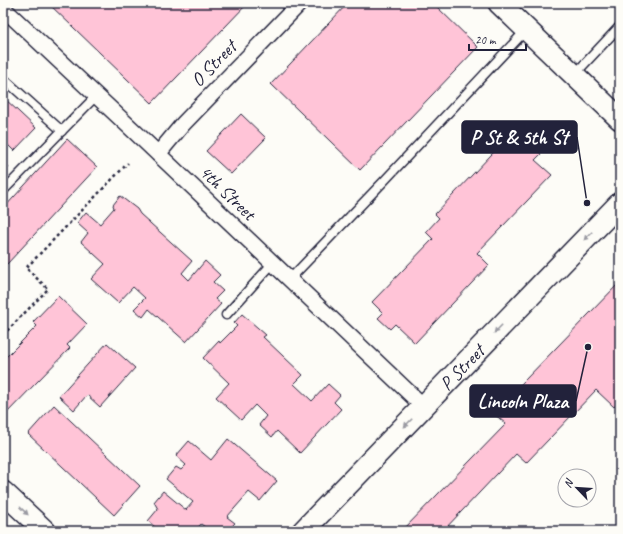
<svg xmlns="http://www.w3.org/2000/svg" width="623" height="534" viewBox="0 0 623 534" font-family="Caveat,sans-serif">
	<rect width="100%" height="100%" fill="#fdfcf7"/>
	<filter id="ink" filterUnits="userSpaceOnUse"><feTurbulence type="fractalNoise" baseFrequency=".025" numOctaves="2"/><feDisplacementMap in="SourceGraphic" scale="8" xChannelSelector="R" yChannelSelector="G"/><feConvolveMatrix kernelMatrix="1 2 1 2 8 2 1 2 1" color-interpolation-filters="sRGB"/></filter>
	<g filter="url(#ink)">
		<path fill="#ffc4d7" stroke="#22223b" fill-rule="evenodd" d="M 48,3 L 248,3 L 152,103 Z
			M 348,3 L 433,3 L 478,47 L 360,170 L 271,84 Z
			M 3,97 L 36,128 L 14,151 L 3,140 Z
			M 241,114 L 266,138 L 231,174 L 206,151 Z
			M 510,135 L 521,146 L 526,140 L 541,154 L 535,160 L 552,175 L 477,253 L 489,265 L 415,343 L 395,324 L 390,329 L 378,318 L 383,313 L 372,302 L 433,239 L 426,232 L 439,218 L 435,214 Z
			M 67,139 L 97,167 L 7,264 L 3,261 L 3,209 Z
			M 3,161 L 9,167 L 3,174 Z
			M 120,196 L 137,209 L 140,214 L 192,261 L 182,273 L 189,280 L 205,261 L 220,275 L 213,282 L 223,291 L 215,299 L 221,304 L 186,342 L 149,309 L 143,317 L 134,309 L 145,298 L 133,287 L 118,303 L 91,279 L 105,264 L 81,242 L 88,233 L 77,223 L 86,212 L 100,224 L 114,208 L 113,205 Z
			M 620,282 L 620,531 L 402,531 L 506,424 L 493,413 ZM 565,476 L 589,476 L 589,500 L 565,500 Z
			M 58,296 L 87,324 L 67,345 L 70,348 L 3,417 L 3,360 L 37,326 L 33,322 Z
			M 242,314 L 266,335 L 263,337 L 303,375 L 294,384 L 312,401 L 328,384 L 340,395 L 334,402 L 341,409 L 300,453 L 277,431 L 272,437 L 259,425 L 266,416 L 255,405 L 241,420 L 216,397 L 229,383 L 203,358 L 219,341 L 220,343 L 237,326 L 234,323 Z
			M 107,343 L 135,368 L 100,407 L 87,395 L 74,410 L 59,396 Z
			M 596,390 L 614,407 L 620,401 L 620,531 L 443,531 L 516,454 L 526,463 ZM 565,476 L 589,476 L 589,500 L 565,500 Z
			M 54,405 L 140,486 L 114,515 L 28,434 Z
			M 228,439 L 277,481 L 260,501 L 249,492 L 227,517 L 235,523 L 230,528 L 234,531 L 210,531 L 201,524 L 195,531 L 151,531 L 155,527 L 148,521 L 158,509 L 154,502 L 163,491 L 186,510 L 193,502 L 166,479 L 176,467 L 181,470 L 186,465 L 176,456 L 189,441 L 211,460 Z"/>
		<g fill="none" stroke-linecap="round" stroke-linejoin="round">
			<defs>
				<path id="lane" d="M 575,74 L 620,26
					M 3,78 L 62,131
					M 3,191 L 97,95
					M 290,279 L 385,180 L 526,30
					M 226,315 L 273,263"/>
				<path id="street" d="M 3,8 L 134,131 L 423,406
					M 158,154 L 183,124 L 300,3"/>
				<g id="secondary">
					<path d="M 499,3 L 620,119"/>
					<path d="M 3,492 L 45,531"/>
					<path id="s1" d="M 303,531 L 620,203"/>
				</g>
			</defs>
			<use href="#lane" stroke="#22223b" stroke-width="11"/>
			<use href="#street" stroke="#22223b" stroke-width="18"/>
			<use href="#secondary" stroke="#22223b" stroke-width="24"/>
			<path stroke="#22223b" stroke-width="2.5" stroke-dasharray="3 3" stroke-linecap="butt" d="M 3,335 L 48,289 L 26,268 L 128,163"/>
			<use href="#lane" stroke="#fdfcf7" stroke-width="8"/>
			<use href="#street" stroke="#fdfcf7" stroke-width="15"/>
			<use href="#secondary" stroke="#fdfcf7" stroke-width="21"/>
		</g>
		<defs><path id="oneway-solid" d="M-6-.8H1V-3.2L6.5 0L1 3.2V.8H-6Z"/></defs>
		<g fill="#9a9aa2">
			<use href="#oneway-solid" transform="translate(588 236) rotate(134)"/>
			<use href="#oneway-solid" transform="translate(498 329) rotate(134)"/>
			<use href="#oneway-solid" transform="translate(408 423) rotate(134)"/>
			<use href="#oneway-solid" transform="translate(24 511) rotate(43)"/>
		</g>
	</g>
	<g text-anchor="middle" stroke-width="3" stroke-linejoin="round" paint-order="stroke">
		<g font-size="19" fill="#22223b" stroke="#fdfcf7">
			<text transform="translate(213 63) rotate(-46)" y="7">O Street</text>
			<text transform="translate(228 192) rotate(44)" y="7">4th Street</text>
			<text dy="7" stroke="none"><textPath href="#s1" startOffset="228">P Street</textPath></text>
		</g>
	</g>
	<path fill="none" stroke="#22223b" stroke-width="1.5" d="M587 203L577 137M588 347L576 401"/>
	<g fill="#22223b" stroke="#fdfcf7" stroke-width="1.5">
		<circle cx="587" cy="203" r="4"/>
		<circle cx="588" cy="347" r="4"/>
	</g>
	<g fill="#22223b" stroke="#22223b" stroke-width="1.5">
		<rect x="462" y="121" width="115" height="32" rx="4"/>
		<rect x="470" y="385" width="106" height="32" rx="4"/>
	</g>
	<g font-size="20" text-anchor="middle" font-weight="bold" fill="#fff">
		<text x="519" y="144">P St &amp; 5th St</text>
		<text x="523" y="408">Lincoln Plaza</text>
	</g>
	<rect width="623" height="534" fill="none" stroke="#fdfcf7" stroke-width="16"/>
	<rect x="8" y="8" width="607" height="518" fill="none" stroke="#22223b" stroke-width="1.5" filter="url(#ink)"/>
	<g transform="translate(577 488) rotate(295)"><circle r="19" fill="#fdfcf7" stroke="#a5a5ac"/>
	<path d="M0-3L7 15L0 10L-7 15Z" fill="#22223b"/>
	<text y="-6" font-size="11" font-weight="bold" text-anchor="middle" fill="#22223b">N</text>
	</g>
	<path d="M469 44v6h57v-6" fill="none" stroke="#22223b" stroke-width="2"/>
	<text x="475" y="44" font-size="12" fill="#22223b" stroke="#fdfcf7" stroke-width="3" paint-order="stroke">20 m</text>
</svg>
